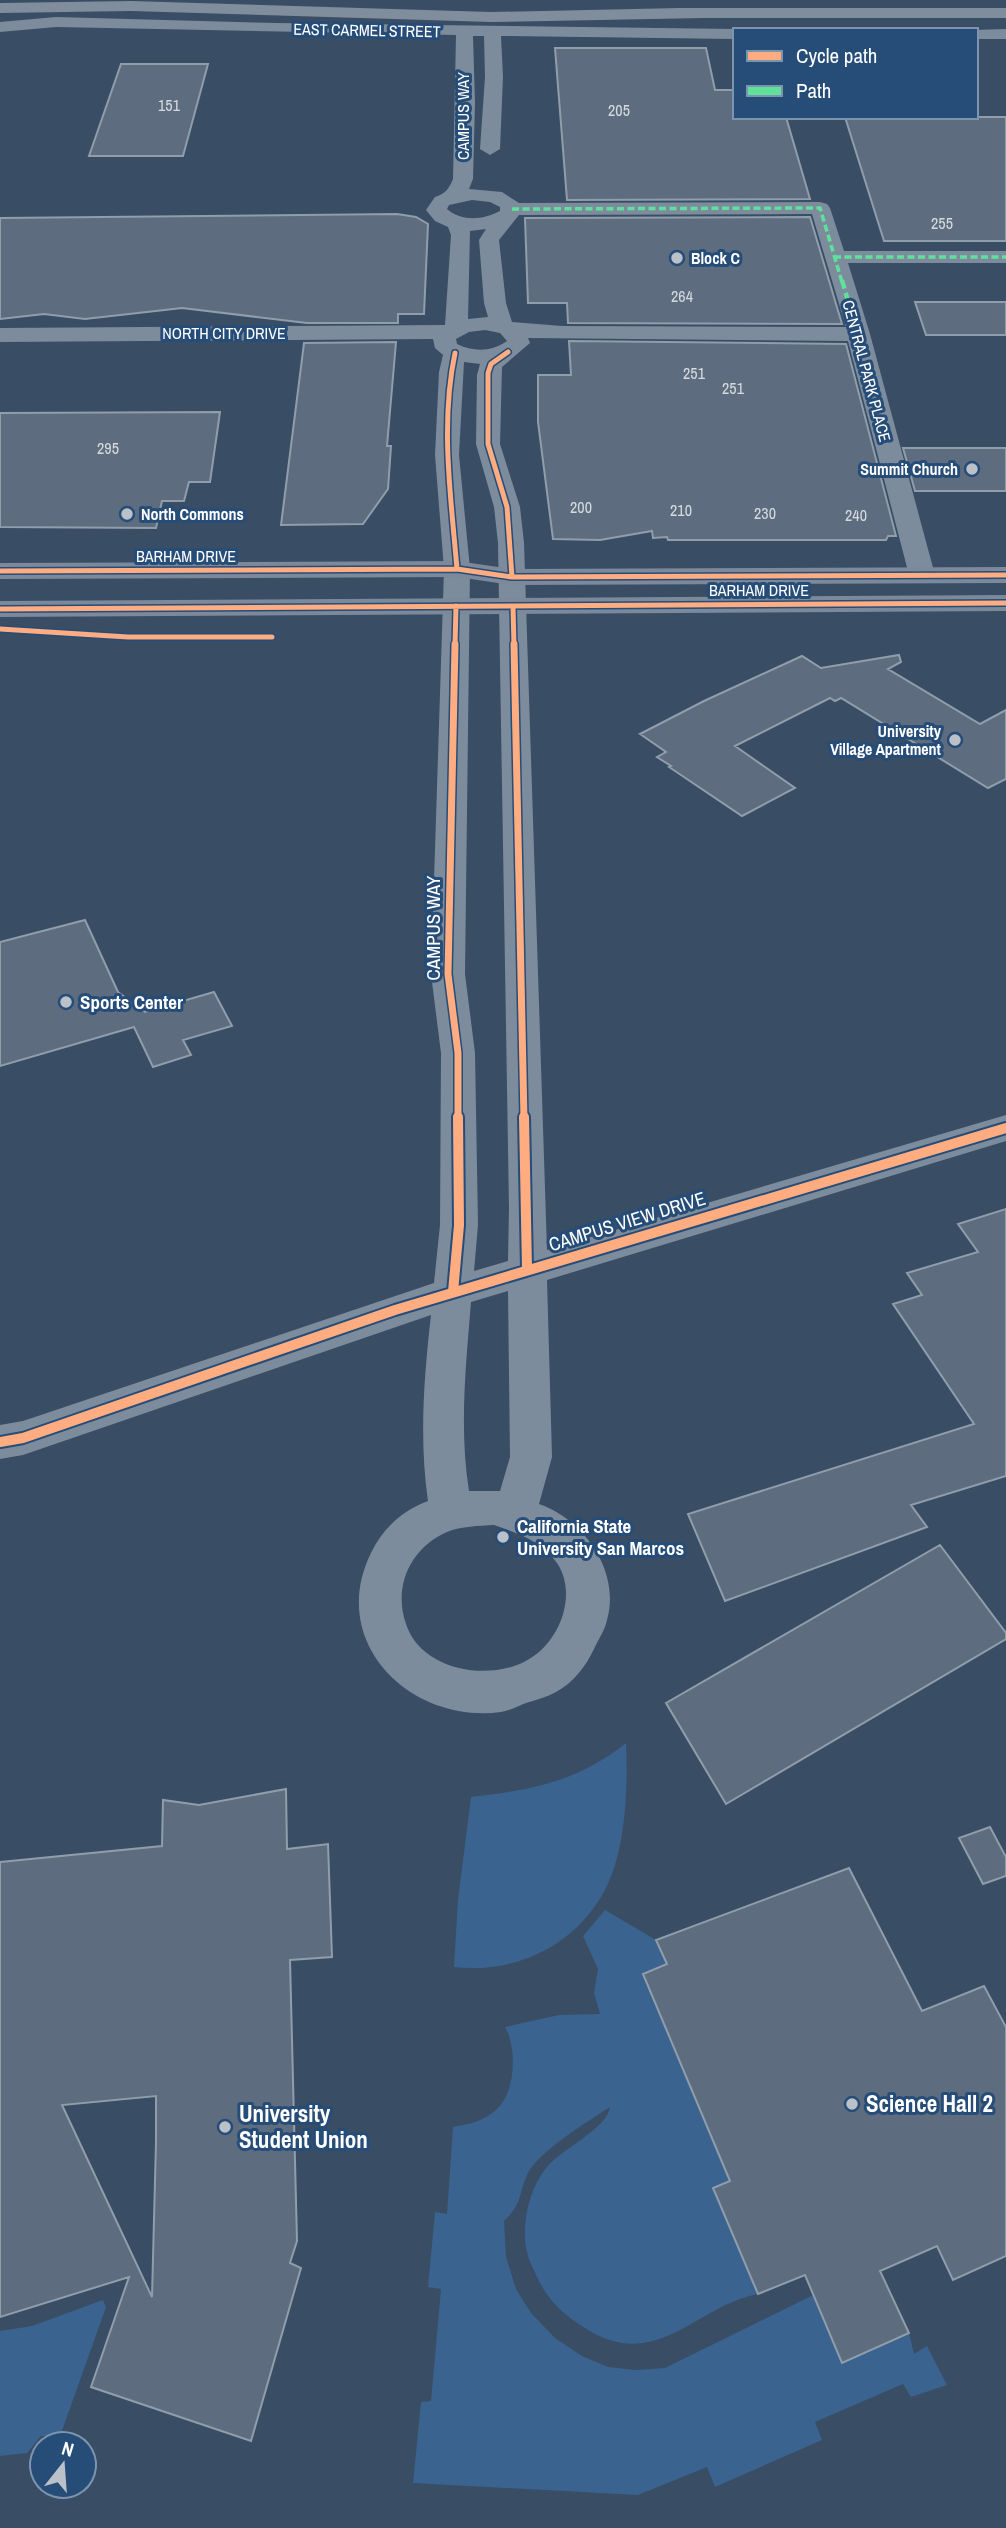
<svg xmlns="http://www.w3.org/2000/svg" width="1006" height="2528" viewBox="0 0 1006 2528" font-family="'Archivo Narrow',sans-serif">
	<rect width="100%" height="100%" fill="#394d65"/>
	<path fill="#3a638f" d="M 626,1743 C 628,1786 626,1851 605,1890 C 575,1946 516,1974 454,1967 L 458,1900 L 471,1797 C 531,1790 577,1782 626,1743 Z
		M 605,1910 L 656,1940 L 667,1964 L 643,1974 L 730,2181 L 713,2188 L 758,2294 C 695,2306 656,2374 585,2328 C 555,2309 545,2296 531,2264 C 518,2235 527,2192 546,2168 C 561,2149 607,2129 610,2107 C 589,2121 539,2151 528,2173 C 518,2194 523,2203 504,2221 L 506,2257 L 516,2289 L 531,2313 L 555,2338 L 582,2356 L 608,2367 L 635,2370 L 665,2368 L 813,2295 L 842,2363 L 909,2333 L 914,2354 L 927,2346 L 947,2385 L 911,2397 L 903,2384 L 815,2422 L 822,2440 L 715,2487 L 707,2467 L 638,2495 L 413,2483 L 421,2402 L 431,2401 L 441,2289 L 428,2287 L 435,2212 L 447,2214 L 453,2127 C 470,2124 484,2121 497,2109 C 516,2092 517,2047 505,2027 L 559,2015 L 600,2014 L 594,1993 L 598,1969 L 583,1936 Z
		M 103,2300 L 106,2307 L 58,2442 L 53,2436 L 41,2436 L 27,2453 L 0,2456 L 0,2331 L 32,2326 Z"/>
	<path fill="#5d6d7f" stroke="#909dab" stroke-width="2" fill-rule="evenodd" d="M 555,48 L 706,48 L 715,90 L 735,90 L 735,117 L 786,117 L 810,199 L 567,200 Z
		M 121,64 L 208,64 L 183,156 L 89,156 Z
		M 845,117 L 1006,117 L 1006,241 L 884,241 Z
		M 397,214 L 416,217 L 428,224 L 424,314 L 398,314 L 398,323 L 307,323 L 182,308 L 85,319 L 44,314 L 0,319 L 0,218 Z
		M 810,217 L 842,324 L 568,323 L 567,303 L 528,303 L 525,218 Z
		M 915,302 L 1006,302 L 1006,335 L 926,335 Z
		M 569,341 L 846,344 L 896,536 L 888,536 L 886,540 L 668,540 L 667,537 L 653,538 L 652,531 L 600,540 L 553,539 L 538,422 L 538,375 L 571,375 Z
		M 396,342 L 387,446 L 391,446 L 388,489 L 363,524 L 281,525 L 304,343 Z
		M 220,412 L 210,482 L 189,482 L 184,501 L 162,501 L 156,528 L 0,527 L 0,413 Z
		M 903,448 L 1006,448 L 1006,491 L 915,491 Z
		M 899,655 L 901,662 L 888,669 L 980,724 L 1006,710 L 1006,779 L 988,788 L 841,698 L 835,701 L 830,698 L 735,746 L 795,788 L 742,816 L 669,767 L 671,766 L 657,757 L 666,752 L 640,734 L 704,701 L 802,656 L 821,668 Z
		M 85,920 L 118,992 L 145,1012 L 214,992 L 232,1026 L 183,1040 L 191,1055 L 153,1067 L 134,1027 L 0,1066 L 0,942 Z
		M 1006,1209 L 1006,1476 L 911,1505 L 927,1527 L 725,1601 L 688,1514 L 974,1424 L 893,1304 L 922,1295 L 907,1273 L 978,1252 L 958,1224 Z
		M 940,1545 L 1006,1633 L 1006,1639 L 726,1804 L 666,1703 Z
		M 286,1789 L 287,1849 L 328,1844 L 332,1957 L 290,1960 L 297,2241 L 290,2263 L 301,2268 L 251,2441 L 91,2387 L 129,2277 L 0,2317 L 0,1862 L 162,1846 L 163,1800 L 199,1805 ZM 156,2096 L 156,2142 L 152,2297 L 62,2105 Z
		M 990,1827 L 1006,1857 L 1006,1876 L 983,1884 L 959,1838 Z
		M 849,1868 L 922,2011 L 984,1986 L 1006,2027 L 1006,2256 L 953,2280 L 937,2246 L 880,2271 L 909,2333 L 842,2363 L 805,2275 L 758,2294 L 713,2188 L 730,2181 L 643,1974 L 667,1964 L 656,1940 Z"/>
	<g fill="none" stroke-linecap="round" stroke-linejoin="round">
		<path fill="#7d8c9c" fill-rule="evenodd" d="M 56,17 L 276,23 L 735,29 L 738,30 L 735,30 L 735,39 L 501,36 L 503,77 L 500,149 L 490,155 L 480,149 L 485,77 L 484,36 L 473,36 L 475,103 L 473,179 L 469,189 L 502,192 L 519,203 L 820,202 L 827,204 L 830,208 L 844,251 L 1006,251 L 1006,263 L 848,263 L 870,334 L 935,575 L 931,581 L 922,583 L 913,581 L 909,575 L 848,341 L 528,338 L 530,343 L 502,367 L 500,444 L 520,507 L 524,543 L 547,1250 L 1006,1115 L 1006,1141 L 547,1280 L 552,1457 L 539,1504 C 583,1519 621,1571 607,1620 C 605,1630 598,1640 594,1649 C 586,1666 573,1683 556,1692 C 547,1697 536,1700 526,1703 C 518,1706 509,1711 501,1712 C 410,1724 327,1642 371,1553 C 383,1528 402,1511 428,1501 C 419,1439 424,1377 431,1315 L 23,1455 L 0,1459 L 0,1425 L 23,1421 L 434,1283 L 440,1225 L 441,1053 L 431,974 L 444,569 L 435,455 L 439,372 L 443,355 L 435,348 L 433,339 L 0,342 L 0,328 L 445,325 L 451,235 L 448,227 L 435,221 L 426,210 L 435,197 C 445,194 449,189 453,179 L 456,35 L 56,27 L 0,32 L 0,22 ZM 472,200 L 490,202 L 500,207 L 500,211 C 483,220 462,222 447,209 L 449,205 ZM 812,214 L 846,327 L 562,326 L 512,322 L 506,303 L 499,240 L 519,215 ZM 486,229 L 479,240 L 484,303 L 488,317 L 468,319 L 470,231 ZM 485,330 L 500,333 L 507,341 C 492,352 473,352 457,344 L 456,339 L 469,332 ZM 464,362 L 480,364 L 477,375 L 476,444 L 494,507 L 498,543 L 509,1208 L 508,1261 L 474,1271 L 478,1225 L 475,1053 L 465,974 L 470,569 L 459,455 ZM 508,1291 L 510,1457 L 500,1491 L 469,1491 C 459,1429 466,1365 471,1302 ZM 494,1525 C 517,1533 542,1541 557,1563 C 579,1596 558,1646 524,1662 C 486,1681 421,1670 406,1624 C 393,1587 410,1548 447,1532 C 461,1526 479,1526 494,1525 Z
			M 1006,29 L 1006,39 L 976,39 L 976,30 L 973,30 Z"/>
		<path fill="#7b899b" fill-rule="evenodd" d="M 457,561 L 512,569 L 1006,567 L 1006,583 L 512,585 L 457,577 L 0,579 L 0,563 Z
			M 1006,595 L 1006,611 L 0,617 L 0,601 Z"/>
		<path fill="#7f8d9c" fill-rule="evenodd" d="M 131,1 L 491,12 L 679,8 L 1006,8 L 1006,18 L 704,18 L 491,22 L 131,11 L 0,13 L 0,3 Z"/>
		<path stroke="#60e19b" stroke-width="3.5" stroke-dasharray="7 3.5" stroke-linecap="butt" d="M 512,209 L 820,208 L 842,282
			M 834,257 L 1006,257"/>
		<path stroke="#60e19b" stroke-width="4.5" stroke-dasharray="9 4.5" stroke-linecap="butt" d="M 842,280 L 850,308"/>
		<defs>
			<path id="cycleway-far2" d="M 508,352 L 491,364 L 488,373 L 488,444 L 507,507 L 512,577
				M 455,353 C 440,425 451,497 457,569
				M 0,571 L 457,569 L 512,577 L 1006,575
				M 513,606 L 514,646
				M 0,609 L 1006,603
				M 0,629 L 128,637 L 272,637
				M 455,646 L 456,606"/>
			<path id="cycleway-far1" d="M 455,644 L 448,974 L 458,1053 L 458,1119
				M 514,644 L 524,1119"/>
			<path id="cycleway" d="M 524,1117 L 527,1269
				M 453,1292 L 459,1225 L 458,1117
				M 0,1442 L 23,1438 L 395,1310 L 1006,1128"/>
		</defs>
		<use href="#cycleway-far2" stroke="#264c78" stroke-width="8"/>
		<use href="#cycleway-far1" stroke="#264c78" stroke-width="10"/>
		<use href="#cycleway" stroke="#264c78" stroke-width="14"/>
		<use href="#cycleway-far2" stroke="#ffac80" stroke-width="5"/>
		<use href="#cycleway-far1" stroke="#ffac80" stroke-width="7"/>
		<use href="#cycleway" stroke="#ffac80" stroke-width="10"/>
	</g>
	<g fill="#bac1c9" stroke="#264c78" stroke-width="2.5">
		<circle cx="677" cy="258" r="7"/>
		<circle cx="972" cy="469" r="7"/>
		<circle cx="127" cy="514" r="7"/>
		<circle cx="955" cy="740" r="7"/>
		<circle cx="66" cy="1002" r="7"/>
		<circle cx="503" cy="1537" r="7"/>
		<circle cx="852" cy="2104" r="7"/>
		<circle cx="225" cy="2127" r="7"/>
	</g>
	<g text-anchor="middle" stroke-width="6" stroke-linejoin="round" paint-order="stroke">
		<g font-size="16" fill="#fff" stroke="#264c78">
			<text transform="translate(367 30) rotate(1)" y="6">EAST CARMEL STREET</text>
			<text transform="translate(463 116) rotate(-90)" y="6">CAMPUS WAY</text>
			<text x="224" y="339">NORTH CITY DRIVE</text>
			<text transform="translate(867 371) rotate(75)" y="6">CENTRAL PARK PLACE</text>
			<text x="186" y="562">BARHAM DRIVE</text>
			<text x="759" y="596">BARHAM DRIVE</text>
		</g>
		<g font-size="16" fill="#d6dadf">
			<text x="169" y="111">151</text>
			<text x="619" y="116">205</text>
			<text x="942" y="229">255</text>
			<text x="682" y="302">264</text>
			<text x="694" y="379">251</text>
			<text x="733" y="394">251</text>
			<text x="108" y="454">295</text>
			<text x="581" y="513">200</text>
			<text x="681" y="516">210</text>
			<text x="765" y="519">230</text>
			<text x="856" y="521">240</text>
		</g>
		<g font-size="16" font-weight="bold" fill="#fff" stroke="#264c78" text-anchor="start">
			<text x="691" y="264">Block C</text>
			<text x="958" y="475" text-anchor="end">Summit Church</text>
			<text x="141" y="520">North Commons</text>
			<text x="941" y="737" text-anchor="end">University<tspan x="941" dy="18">Village Apartment</tspan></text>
		</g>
		<g font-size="19" fill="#fff" stroke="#264c78">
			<text transform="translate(433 928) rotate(-90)" y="7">CAMPUS WAY</text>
			<text transform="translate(627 1221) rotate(-17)" y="7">CAMPUS VIEW DRIVE</text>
		</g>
		<g font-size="19" font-weight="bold" fill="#fff" stroke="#264c78" text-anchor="start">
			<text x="80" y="1009">Sports Center</text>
			<text x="517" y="1533">California State<tspan x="517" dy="22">University San Marcos</tspan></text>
		</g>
		<g font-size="23" font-weight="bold" fill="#fff" stroke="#264c78" text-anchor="start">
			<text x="866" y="2112">Science Hall 2</text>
			<text x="239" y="2122">University<tspan x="239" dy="26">Student Union</tspan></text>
		</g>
	</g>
	<rect x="733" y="28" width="245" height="91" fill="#264c78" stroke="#7d94ae" stroke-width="2"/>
	<rect x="747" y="51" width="35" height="10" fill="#ffac80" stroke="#7d94ae" stroke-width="2"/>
	<text x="796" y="63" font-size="21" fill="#ffffff">Cycle path</text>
	<rect x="747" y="86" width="35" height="10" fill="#60e19b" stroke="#7d94ae" stroke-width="2"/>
	<text x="796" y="98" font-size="21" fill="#ffffff">Path</text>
	<g transform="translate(63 2465) rotate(17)"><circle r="33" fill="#264c78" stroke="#7d94ae" stroke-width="2"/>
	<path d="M0-5L12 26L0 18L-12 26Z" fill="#bac1c9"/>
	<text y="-10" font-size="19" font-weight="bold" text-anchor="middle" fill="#ffffff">N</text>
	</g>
</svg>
